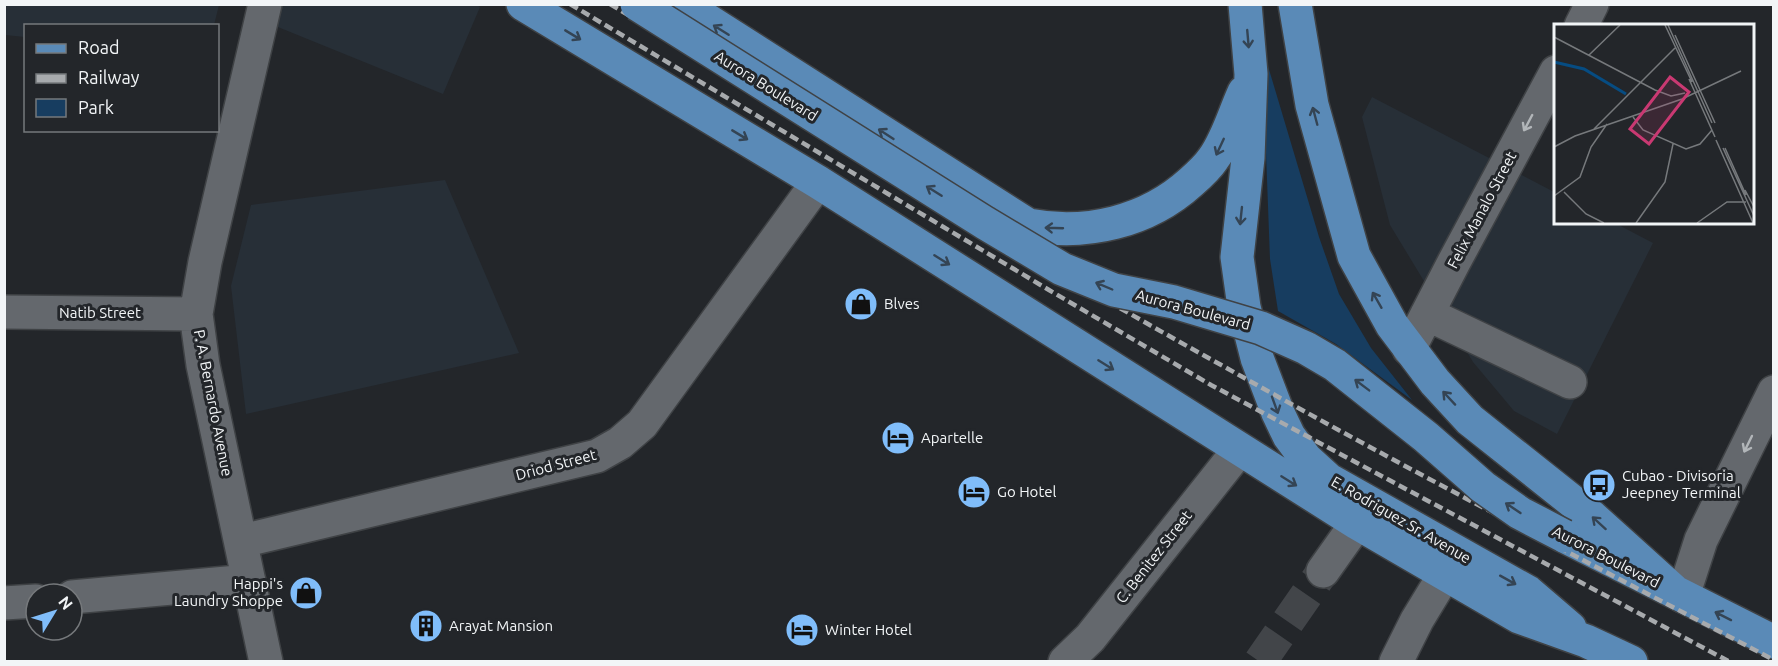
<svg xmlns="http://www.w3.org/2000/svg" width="1778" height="666" viewBox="0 0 1778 666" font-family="Ubuntu,sans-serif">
	<rect width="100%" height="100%" fill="#23262a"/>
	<path fill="#272f37" d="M 475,4 L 480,7 L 443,94 L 268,23 L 274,5 Z
		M 4,5 L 5,4 L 219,5 L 214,25 L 26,26 L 25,37 L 5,35 Z
		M 1372,97 L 1556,193 L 1556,222 L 1613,222 L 1653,243 L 1557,434 L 1514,411 L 1473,362 L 1390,225 L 1362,117 Z
		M 445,180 L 519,353 L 246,414 L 231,286 L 251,205 Z"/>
	<path fill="#173d60" d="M 1262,46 L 1319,237 L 1339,294 L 1371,348 L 1412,400 L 1336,344 L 1278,311 L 1270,259 Z"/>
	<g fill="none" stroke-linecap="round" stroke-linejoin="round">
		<path stroke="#424549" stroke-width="33" stroke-dasharray="33 16" stroke-linecap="butt" d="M 1260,662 L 1323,571"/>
		<defs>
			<path id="minor" d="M 265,4 L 205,262 L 196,314 L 203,365 L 266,662
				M 1581,26 L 1592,4
				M 4,312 L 196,314
				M 1427,314 L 1570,382
				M 1409,349 L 1454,262 L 1556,72
				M 242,541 L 597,456 L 620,443 L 642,424 L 818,182
				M 1323,571 L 1357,523
				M 1683,596 L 1701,540 L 1774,392
				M 72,597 L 249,581
				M 4,603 L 36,601
				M 1065,662 L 1090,638 L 1239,450
				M 1396,662 L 1417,620 L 1445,574"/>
			<path id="major" d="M 523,4 L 818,182 L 1357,523 L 1519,617 L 1586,641 L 1631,662
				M 682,4 L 1028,225 C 1086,236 1147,222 1191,182 C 1199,175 1207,168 1213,159 C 1227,140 1234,114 1244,92
				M 1245,4 L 1251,74 L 1248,158 L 1237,257 L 1244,307 L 1257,358 L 1278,413 L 1289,436 L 1306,459 L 1329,480 L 1528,592 L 1570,628
				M 1295,4 L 1312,105 L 1354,256 L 1392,325 L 1435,382 L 1470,420 L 1592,517 L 1673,590
				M 1564,536 L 1774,642"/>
		</defs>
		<use href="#minor" stroke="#3f4245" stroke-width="36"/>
		<use href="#major" stroke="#3f4245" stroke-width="36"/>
		<use href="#minor" stroke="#64686d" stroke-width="33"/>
		<use href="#major" stroke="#5a8ab7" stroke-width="33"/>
		<path stroke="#a7aaad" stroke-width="4.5" stroke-dasharray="9 4.5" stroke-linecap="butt" d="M 570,4 L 1049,290 L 1211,385 L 1730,662
			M 610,4 C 813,127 1015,251 1223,366 C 1404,468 1589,563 1774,660"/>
		<defs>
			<path id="major-bridge" d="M 637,4 L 985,223 L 1062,269 L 1114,290 L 1174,302 L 1261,328 L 1306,348 L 1335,365 L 1426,437 L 1483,487 L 1520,513 L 1564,536"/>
		</defs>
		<use href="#major-bridge" stroke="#3f4245" stroke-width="36" stroke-linecap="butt"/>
		<use href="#major-bridge" stroke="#5a8ab7" stroke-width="33"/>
	</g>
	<defs><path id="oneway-shaft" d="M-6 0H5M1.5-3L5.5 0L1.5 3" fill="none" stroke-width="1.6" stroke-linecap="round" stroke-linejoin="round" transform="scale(1.5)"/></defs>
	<g stroke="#344454">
		<use href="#oneway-shaft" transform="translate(721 30) rotate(-148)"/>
		<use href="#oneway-shaft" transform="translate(573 35) rotate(31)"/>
		<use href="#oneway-shaft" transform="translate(1248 39) rotate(85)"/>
		<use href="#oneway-shaft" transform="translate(1315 116) rotate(-105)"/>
		<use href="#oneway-shaft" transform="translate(886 134) rotate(-147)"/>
		<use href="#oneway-shaft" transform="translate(740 135) rotate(31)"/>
		<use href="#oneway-shaft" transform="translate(1220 147) rotate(115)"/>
		<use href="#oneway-shaft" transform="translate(934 191) rotate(-148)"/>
		<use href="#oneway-shaft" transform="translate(1241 216) rotate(96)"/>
		<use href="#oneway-shaft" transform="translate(1054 228) rotate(-178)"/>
		<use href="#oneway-shaft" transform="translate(942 260) rotate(32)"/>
		<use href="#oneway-shaft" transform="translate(1104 286) rotate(-157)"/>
		<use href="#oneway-shaft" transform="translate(1377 300) rotate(-120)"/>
		<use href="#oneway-shaft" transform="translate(1106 365) rotate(32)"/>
		<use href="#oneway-shaft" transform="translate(1362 385) rotate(-143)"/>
		<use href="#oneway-shaft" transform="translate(1449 398) rotate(-133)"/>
		<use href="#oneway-shaft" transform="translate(1275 405) rotate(70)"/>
		<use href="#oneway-shaft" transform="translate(1289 481) rotate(32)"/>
		<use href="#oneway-shaft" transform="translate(1513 508) rotate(-146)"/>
		<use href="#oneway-shaft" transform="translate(1599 523) rotate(-138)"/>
		<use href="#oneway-shaft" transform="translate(1508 580) rotate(29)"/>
		<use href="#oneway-shaft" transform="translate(1723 616) rotate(-153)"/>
	</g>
	<g stroke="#b2b6b9">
		<use href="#oneway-shaft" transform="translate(1528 123) rotate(118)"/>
		<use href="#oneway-shaft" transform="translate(1748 444) rotate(116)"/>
	</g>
	<defs>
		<symbol id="shop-disc" viewBox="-11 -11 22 22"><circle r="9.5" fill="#80bdfa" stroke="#23262a"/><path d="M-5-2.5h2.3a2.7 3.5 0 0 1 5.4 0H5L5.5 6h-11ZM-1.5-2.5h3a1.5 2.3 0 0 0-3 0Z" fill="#111"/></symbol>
		<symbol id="hotel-disc" viewBox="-11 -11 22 22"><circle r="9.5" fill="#80bdfa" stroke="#23262a"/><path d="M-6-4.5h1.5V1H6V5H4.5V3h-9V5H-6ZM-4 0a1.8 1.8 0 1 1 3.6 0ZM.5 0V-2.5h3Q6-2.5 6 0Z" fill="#111"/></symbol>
		<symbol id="bus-disc" viewBox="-11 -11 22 22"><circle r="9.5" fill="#80bdfa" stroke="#23262a"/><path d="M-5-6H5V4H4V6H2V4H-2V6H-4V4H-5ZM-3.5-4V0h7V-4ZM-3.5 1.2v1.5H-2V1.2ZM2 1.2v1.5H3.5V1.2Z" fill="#111"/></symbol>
		<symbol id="building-disc" viewBox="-11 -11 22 22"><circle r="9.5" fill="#80bdfa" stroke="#23262a"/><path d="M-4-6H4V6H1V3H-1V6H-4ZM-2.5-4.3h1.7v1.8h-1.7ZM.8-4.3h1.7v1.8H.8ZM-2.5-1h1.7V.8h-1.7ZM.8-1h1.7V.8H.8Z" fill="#111"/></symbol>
	</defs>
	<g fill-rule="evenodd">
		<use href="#shop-disc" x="842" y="285" width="38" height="38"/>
		<use href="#hotel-disc" x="879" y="419" width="38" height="38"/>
		<use href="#bus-disc" x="1580" y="466" width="38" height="38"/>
		<use href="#hotel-disc" x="955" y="473" width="38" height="38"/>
		<use href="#shop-disc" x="287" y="574" width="38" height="38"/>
		<use href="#building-disc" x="407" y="607" width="38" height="38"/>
		<use href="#hotel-disc" x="783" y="611" width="38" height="38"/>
	</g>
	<g text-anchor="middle" stroke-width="6" stroke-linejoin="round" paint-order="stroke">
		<g font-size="15" fill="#f2f5f7" stroke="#23262a">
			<text transform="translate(766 86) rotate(32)" y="5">Aurora Boulevard</text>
			<text transform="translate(1482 210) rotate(-62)" y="5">Felix Manalo Street</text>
			<text transform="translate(1193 310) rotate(15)" y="5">Aurora Boulevard</text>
			<text x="100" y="318">Natib Street</text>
			<text transform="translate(213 403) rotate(79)" y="5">P. A. Bernardo Avenue</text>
			<text transform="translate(556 465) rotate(-15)" y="5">Driod Street</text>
			<text transform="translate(1401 520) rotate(30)" y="5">E. Rodriguez Sr. Avenue</text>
			<text transform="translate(1154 557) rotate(-52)" y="5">C. Benitez Street</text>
			<text transform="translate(1606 557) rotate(27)" y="5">Aurora Boulevard</text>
		</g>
		<g font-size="15" fill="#f2f5f7" stroke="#23262a" text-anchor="start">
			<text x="884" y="309">Blves</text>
			<text x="921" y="443">Apartelle</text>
			<text x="1622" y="481">Cubao - Divisoria<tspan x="1622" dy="17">Jeepney Terminal</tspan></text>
			<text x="997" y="497">Go Hotel</text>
			<text x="283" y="589" text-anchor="end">Happi's<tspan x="283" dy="17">Laundry Shoppe</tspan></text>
			<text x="449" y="631">Arayat Mansion</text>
			<text x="825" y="635">Winter Hotel</text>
		</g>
	</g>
	<g transform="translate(1554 24)">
		<rect width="200" height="200" fill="#23262a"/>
		<path fill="none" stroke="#064c82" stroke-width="3" d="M 0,38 L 30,45 L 72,70"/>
		<path fill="none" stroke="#76797c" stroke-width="1.5" d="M 111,1 L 138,58M 114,1 L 158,99M 121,11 L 161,99M 0,13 L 101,66 L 117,72 L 131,69M 35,31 L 66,1M 135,55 L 161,113M 79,93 L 89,106 L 132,125 L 146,120 L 158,106M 40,105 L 121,24M 162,116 L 199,199M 0,123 L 21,112 L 128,75 L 187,47M 169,124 L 200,192M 171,124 L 192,171M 191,166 L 200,183M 10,168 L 32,190 L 50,199M 0,172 L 26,153 L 37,123 L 53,100M 82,199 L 111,158 L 119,120M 143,199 L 173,178 L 192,178"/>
		<path fill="#c93972" fill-opacity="0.15" stroke="#c93972" stroke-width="3" d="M 116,53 L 135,68 L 95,120 L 76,105 Z"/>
		<rect width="200" height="200" fill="none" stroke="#f2f5f7" stroke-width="3"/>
	</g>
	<rect width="1778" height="666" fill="none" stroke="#f2f5f7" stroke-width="12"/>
	<rect x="24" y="24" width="195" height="108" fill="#23262a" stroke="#76797c" stroke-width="1.5"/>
	<rect x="36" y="44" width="30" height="9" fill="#5a8ab7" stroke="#76797c" stroke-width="1.5"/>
	<text x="78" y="54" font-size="18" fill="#f2f5f7">Road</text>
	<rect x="36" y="74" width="30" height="9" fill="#a7aaad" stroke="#76797c" stroke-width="1.5"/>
	<text x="78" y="84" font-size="18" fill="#f2f5f7">Railway</text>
	<rect x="36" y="99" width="30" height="18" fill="#173d60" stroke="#76797c" stroke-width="1.5"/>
	<text x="78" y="114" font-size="18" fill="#f2f5f7">Park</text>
	<g transform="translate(54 612) rotate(52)"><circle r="28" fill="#23262a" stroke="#76797c" stroke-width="1.5"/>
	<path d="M0-4.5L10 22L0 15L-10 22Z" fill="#80bdfa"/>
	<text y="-9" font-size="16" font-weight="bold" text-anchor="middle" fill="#f2f5f7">N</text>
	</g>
</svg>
